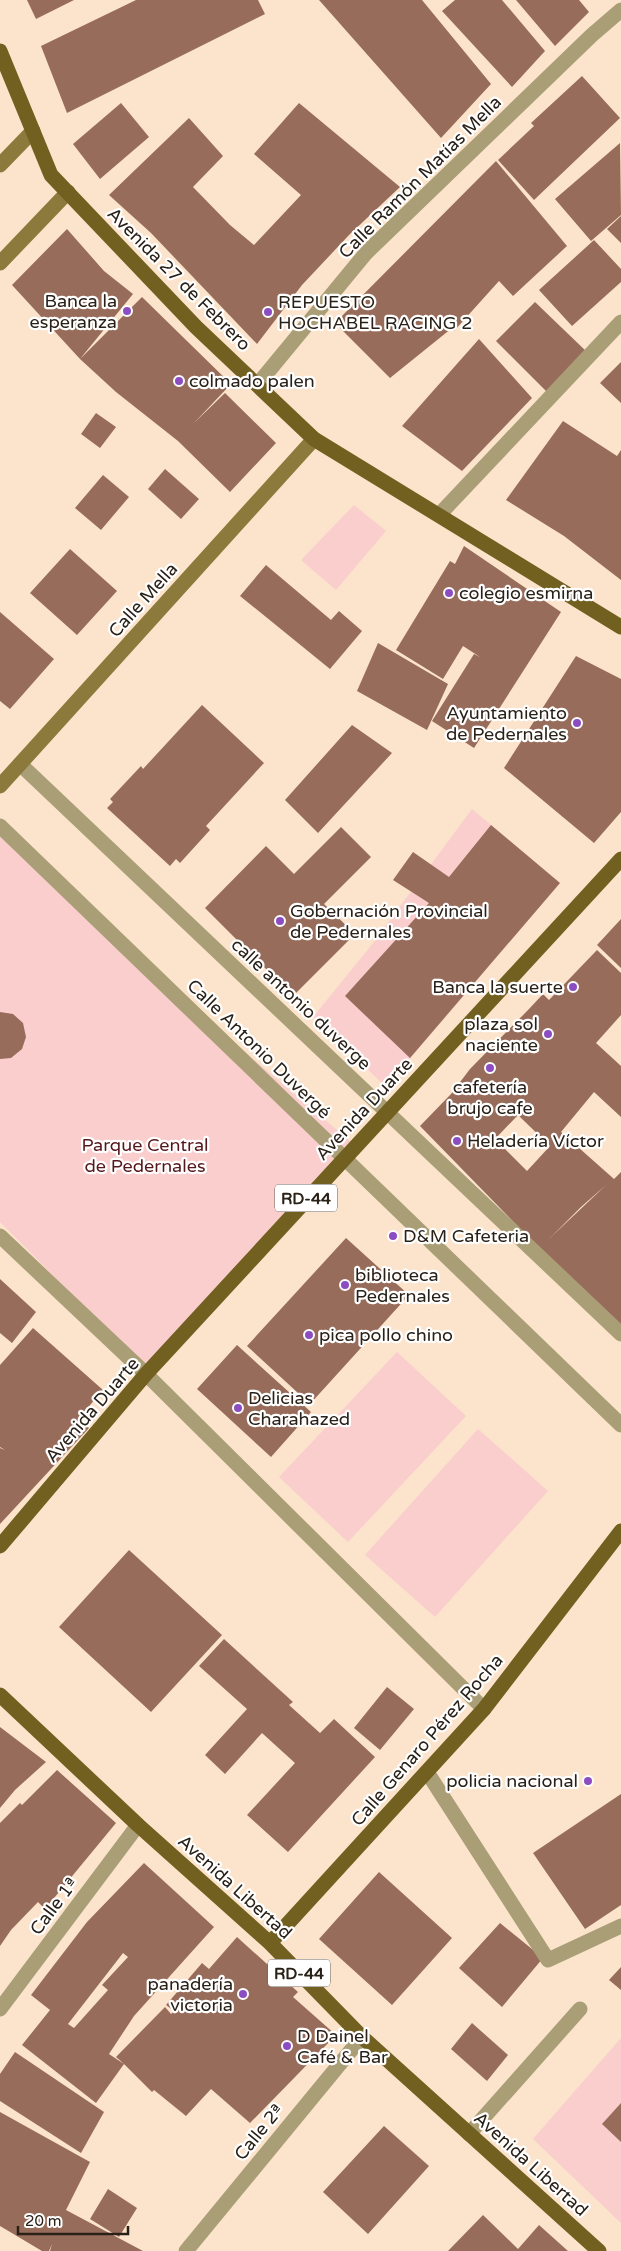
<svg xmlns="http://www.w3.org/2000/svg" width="621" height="2251" viewBox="0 0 621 2251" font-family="'Varela Round',sans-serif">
	<rect width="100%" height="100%" fill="#fbe4cb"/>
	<path fill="#f9cecd" d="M 354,505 L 386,531 L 336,590 L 301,560 Z
		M 472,809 L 560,883 L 386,1087 L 313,1017 L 370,947 Z
		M 0,833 L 244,1051 L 351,1142 L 146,1369 L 0,1222 Z
		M 397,1352 L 466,1416 L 348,1542 L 279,1477 Z
		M 478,1429 L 548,1491 L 435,1617 L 365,1555 Z
		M 621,2038 L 621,2223 L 533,2139 Z"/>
	<path fill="#986c5a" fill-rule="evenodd" d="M 27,0 L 74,0 L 36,19 Z
		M 136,0 L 258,0 L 265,14 L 67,113 L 41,46 Z
		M 319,0 L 422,0 L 491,84 L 441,138 Z
		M 455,0 L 502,0 L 545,51 L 512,87 L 442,11 Z
		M 516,0 L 579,0 L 589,12 L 555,46 Z
		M 582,76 L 620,118 L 534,200 L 498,160 L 534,126 L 531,123 Z
		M 121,103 L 149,137 L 100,179 L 73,144 Z
		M 299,103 L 400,187 L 349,235 L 302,285 L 257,344 L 151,233 L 109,195 L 189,118 L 223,156 L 193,187 L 230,225 L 254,245 L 301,195 L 254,154 Z
		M 620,143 L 621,215 L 591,241 L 555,199 Z
		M 496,161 L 567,246 L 513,296 L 499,281 L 454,331 L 452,328 L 390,378 L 335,323 Z
		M 621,216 L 621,243 L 607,229 Z
		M 67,229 L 104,271 L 133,294 L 80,359 L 142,297 L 231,384 L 194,423 L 225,393 L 276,443 L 230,492 L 178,441 L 116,392 L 80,359 L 12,285 Z
		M 594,240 L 621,269 L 621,282 L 572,326 L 539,290 Z
		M 535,302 L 588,353 L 548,393 L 496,341 Z
		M 479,339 L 532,398 L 462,471 L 402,426 Z
		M 621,362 L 621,403 L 600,383 Z
		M 96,413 L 116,427 L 100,448 L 81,434 Z
		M 563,421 L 617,456 L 621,450 L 621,580 L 564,536 L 506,500 Z
		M 165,469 L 199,499 L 181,519 L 148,489 Z
		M 103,475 L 129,497 L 101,530 L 75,508 Z
		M 464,546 L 561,612 L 474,748 L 432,721 L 474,654 L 480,657 L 463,646 L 443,679 L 396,650 L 450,561 L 455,564 Z
		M 70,549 L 117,591 L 77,635 L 30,593 Z
		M 266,565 L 331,620 L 339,611 L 362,631 L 330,669 L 240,596 Z
		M 0,612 L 54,659 L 10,709 L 0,701 Z
		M 378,643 L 448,684 L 427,730 L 357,691 Z
		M 576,656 L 621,679 L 621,812 L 594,843 L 504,768 Z
		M 202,705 L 264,763 L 206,826 L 210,830 L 180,863 L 176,859 L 170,866 L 107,808 L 113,802 L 110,799 L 141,766 L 143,769 Z
		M 352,725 L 392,753 L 318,833 L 285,800 Z
		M 491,825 L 560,883 L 410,1058 L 345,996 L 429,903 L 393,880 L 413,852 L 449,877 Z
		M 341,827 L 371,857 L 324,904 L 355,934 L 293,996 L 205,908 L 266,846 L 294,874 Z
		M 621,919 L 621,968 L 597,945 Z
		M 597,950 L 621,973 L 621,1015 L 596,1043 L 621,1066 L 621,1117 L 594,1092 L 561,1132 L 614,1179 L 621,1172 L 621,1328 L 539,1248 L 420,1126 L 451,1094 L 470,1069 L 529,1009 L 543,994 L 549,1000 ZM 518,1115 L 550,1146 L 527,1171 L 495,1139 ZM 606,1185 L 550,1238 L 581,1207 Z
		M 0,1012 L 13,1014 L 23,1023 L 26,1037 L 22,1049 L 11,1058 L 0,1059 Z
		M 346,1238 L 409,1295 L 310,1404 L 247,1346 Z
		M 0,1279 L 36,1312 L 12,1343 L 0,1333 Z
		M 33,1328 L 103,1390 L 78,1419 L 89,1428 L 0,1524 L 0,1448 L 5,1450 L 0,1447 L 0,1365 Z
		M 237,1345 L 311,1412 L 271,1457 L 197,1389 Z
		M 129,1550 L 222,1635 L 151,1712 L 59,1627 Z
		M 224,1639 L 293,1702 L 289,1705 L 320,1733 L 334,1719 L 375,1757 L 288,1852 L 247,1815 L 295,1763 L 262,1733 L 225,1774 L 205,1755 L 247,1709 L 199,1666 Z
		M 387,1687 L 414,1709 L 380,1750 L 354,1728 Z
		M 0,1727 L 46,1762 L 15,1790 L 0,1808 Z
		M 57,1770 L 116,1823 L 45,1909 L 38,1902 L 11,1930 L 0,1946 L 0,1823 L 20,1803 L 22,1805 Z
		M 621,1794 L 621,1905 L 585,1929 L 533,1853 Z
		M 144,1863 L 214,1927 L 134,2016 L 109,2054 L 124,2064 L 116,2057 L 165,2007 L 171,2014 L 174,2011 L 166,2005 L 202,1963 L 209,1969 L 237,1937 L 298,1992 L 293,1997 L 336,2035 L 250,2123 L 211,2089 L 186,2116 L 154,2090 L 152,2092 L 124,2064 L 96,2103 L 22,2045 L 50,2010 L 31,1995 L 87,1922 ZM 123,1953 L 128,1957 L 102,1985 L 108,1990 L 74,2028 L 68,2024 Z
		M 379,1872 L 452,1938 L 392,2005 L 319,1939 Z
		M 500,1923 L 543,1958 L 502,2007 L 459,1968 Z
		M 621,1967 L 621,1990 L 609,1980 Z
		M 472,2023 L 508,2055 L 487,2081 L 451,2049 Z
		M 15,2052 L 104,2112 L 81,2153 L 0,2101 L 0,2074 Z
		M 621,2103 L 621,2142 L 602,2124 Z
		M 0,2112 L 90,2162 L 66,2210 L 143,2251 L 50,2251 L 52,2244 L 49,2251 L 42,2251 L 0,2226 Z
		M 384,2126 L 429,2166 L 368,2234 L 323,2192 Z
		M 108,2189 L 137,2208 L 119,2237 L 90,2219 Z
		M 483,2215 L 518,2249 L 539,2225 L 568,2251 L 448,2251 Z"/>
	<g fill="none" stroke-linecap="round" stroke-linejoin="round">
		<path stroke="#aa9e77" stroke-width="15" d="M 427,1772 L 548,1960 L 621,1926"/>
		<path stroke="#aa9e77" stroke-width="15" d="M 258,384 L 366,253 L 592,35 L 621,10
			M 439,515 L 621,322
			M 20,764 L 621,1334
			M 0,826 L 621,1425
			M 0,1236 L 146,1374 L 484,1709
			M 0,2009 L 138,1825
			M 469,2134 L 580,2009
			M 186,2251 L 362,2037"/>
		<path stroke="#8c793c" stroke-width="15" d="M 0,165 L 33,131
			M 0,263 L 68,192
			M 0,786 L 314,439"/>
		<path stroke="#726021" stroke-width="15" d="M 0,51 L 51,175 L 196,327 L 314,439 L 621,627
			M 0,1546 L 146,1374 L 621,859
			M 0,1695 L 138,1825 L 270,1943 L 362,2037 L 599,2251
			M 270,1943 L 484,1709 L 621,1531"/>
	</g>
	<g fill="#8c4dc2" stroke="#fff" stroke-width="2">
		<circle cx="127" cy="311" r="5"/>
		<circle cx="268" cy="312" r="5"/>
		<circle cx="179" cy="381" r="5"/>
		<circle cx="449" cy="593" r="5"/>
		<circle cx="577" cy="723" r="5"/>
		<circle cx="280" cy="921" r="5"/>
		<circle cx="573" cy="987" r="5"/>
		<circle cx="548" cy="1034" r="5"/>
		<circle cx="490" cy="1068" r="5"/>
		<circle cx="457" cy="1141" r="5"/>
		<circle cx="393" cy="1236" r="5"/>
		<circle cx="345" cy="1285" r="5"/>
		<circle cx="309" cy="1335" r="5"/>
		<circle cx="238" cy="1408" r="5"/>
		<circle cx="588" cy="1781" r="5"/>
		<circle cx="243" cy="1994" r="5"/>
		<circle cx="287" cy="2046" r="5"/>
	</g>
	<g text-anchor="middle" stroke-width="4.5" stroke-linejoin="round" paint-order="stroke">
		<g fill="#fff" stroke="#69635d" stroke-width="1">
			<rect x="275" y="1184.5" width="62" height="27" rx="4"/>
			<rect x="268" y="1959.5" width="62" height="27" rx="4"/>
		</g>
		<g font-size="16" font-weight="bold" fill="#292017">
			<text x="306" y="1204">RD-44</text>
			<text x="299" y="1979">RD-44</text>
		</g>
		<g font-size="18" fill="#292017" stroke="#fff">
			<text transform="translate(420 177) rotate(-45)" y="6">Calle Ramón Matías Mella</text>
			<text transform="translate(179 279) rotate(45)" y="6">Avenida 27 de Febrero</text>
			<text transform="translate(143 600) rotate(-48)" y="6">Calle Mella</text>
			<text transform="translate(301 1004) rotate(43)" y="6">calle antonio duverge</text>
			<text transform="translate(259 1049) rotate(44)" y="6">Calle Antonio Duvergé</text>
			<text transform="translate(364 1109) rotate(-47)" y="6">Avenida Duarte</text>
			<text transform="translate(92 1410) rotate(-49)" y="6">Avenida Duarte</text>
			<text transform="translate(427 1740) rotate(-49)" y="6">Calle Genaro Pérez Rocha</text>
			<text transform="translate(235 1887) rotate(42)" y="6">Avenida Libertad</text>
			<text transform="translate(54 1906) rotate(-53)" y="6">Calle 1ª</text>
			<text transform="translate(259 2132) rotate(-51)" y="6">Calle 2ª</text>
			<text transform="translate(531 2164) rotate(42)" y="6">Avenida Libertad</text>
		</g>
		<g font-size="18" fill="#292017" stroke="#fff" text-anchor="start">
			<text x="117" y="307" text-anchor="end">Banca la<tspan x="117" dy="21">esperanza</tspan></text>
			<text x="278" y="308">REPUESTO<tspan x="278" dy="21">HOCHABEL RACING 2</tspan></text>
			<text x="189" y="387">colmado palen</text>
			<text x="459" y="599">colegio esmirna</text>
			<text x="567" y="719" text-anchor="end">Ayuntamiento<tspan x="567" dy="21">de Pedernales</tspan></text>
			<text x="290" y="917">Gobernación Provincial<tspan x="290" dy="21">de Pedernales</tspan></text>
			<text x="563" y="993" text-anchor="end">Banca la suerte</text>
			<text x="538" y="1030" text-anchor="end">plaza sol<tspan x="538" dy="21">naciente</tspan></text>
			<text x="490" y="1093" text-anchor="middle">cafetería<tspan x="490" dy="21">brujo cafe</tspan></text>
			<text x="467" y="1147">Heladería Víctor</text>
			<text x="403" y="1242">D&amp;M Cafeteria</text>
			<text x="355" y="1281">biblioteca<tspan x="355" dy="21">Pedernales</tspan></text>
			<text x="319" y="1341">pica pollo chino</text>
			<text x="248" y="1404">Delicias<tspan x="248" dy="21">Charahazed</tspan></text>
			<text x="578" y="1787" text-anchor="end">policia nacional</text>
			<text x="233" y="1990" text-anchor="end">panadería<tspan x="233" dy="21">victoria</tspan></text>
			<text x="297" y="2042">D Dainel<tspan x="297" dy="21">Café &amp; Bar</tspan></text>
		</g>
		<g font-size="18" fill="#56171c" stroke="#fff">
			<text x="145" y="1151">Parque Central<tspan x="145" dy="21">de Pedernales</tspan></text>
		</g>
	</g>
	<path d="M18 2226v8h110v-8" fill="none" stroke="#292017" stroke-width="2.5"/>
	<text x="25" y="2226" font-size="15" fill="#292017" stroke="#ffffff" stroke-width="4" paint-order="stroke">20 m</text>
</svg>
